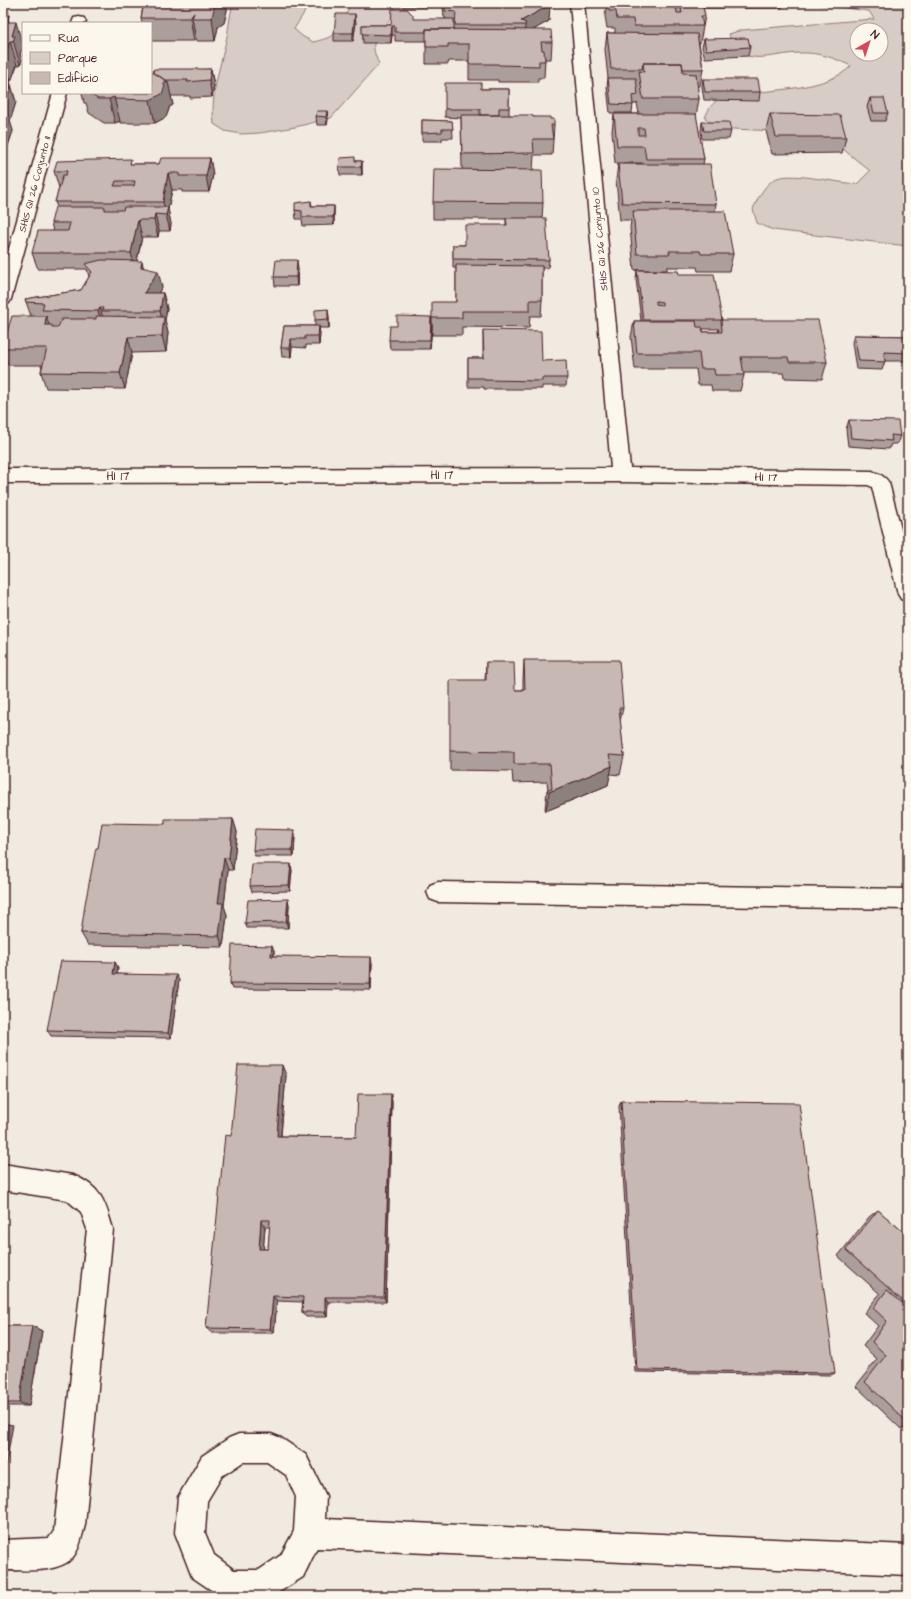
<svg xmlns="http://www.w3.org/2000/svg" width="911" height="1599" viewBox="0 0 911 1599" font-family="'Architects Daughter',sans-serif">
	<rect width="100%" height="100%" fill="#f0eae0"/>
	<filter id="ink" filterUnits="userSpaceOnUse"><feTurbulence type="fractalNoise" baseFrequency=".025" numOctaves="2"/><feDisplacementMap in="SourceGraphic" scale="8" xChannelSelector="R" yChannelSelector="G"/><feConvolveMatrix kernelMatrix="1 2 1 2 8 2 1 2 1" color-interpolation-filters="sRGB"/></filter>
	<g filter="url(#ink)">
		<path fill="#d8ccc6" stroke="#917678" fill-rule="evenodd" d="M 233,3 L 310,3 L 294,29 L 302,36 L 313,42 C 346,35 337,27 352,3 L 393,3 L 396,14 C 380,31 366,39 379,64 L 331,118 L 295,127 L 260,133 L 241,134 L 225,131 L 214,124 C 210,97 219,72 225,45 C 229,31 229,18 233,3 Z
			M 805,3 L 908,3 L 908,246 L 773,230 L 757,223 L 753,209 C 758,198 765,183 777,178 C 795,172 837,183 857,184 L 870,171 L 832,140 L 796,132 L 734,129 L 717,127 L 705,118 C 708,110 712,103 719,99 C 732,91 748,93 761,92 C 788,89 832,86 851,66 C 835,58 818,52 800,53 C 774,53 738,71 729,34 L 742,30 L 874,19 L 869,11 ZM 857,30 L 881,30 L 881,54 L 857,54 Z"/>
		<g fill="none" stroke-linecap="round" stroke-linejoin="round">
			<defs>
				<path id="street" d="M 570,3 L 584,3 L 630,468 L 872,471 C 879,474 885,476 889,483 L 908,556 L 908,602 L 901,599 L 898,594 L 872,487 L 868,485 L 621,482 L 3,483 L 3,469 L 611,468 Z
					M 79,17 L 84,18 L 86,23 L 72,23 L 74,18 Z
					M 53,93 L 67,93 L 11,299 L 9,303 L 3,304 L 3,270 Z
					M 438,882 L 908,889 L 908,909 L 438,902 L 430,899 L 427,892 L 430,885 Z
					M 3,1164 L 73,1175 C 102,1187 105,1202 113,1229 L 85,1525 C 82,1535 80,1549 73,1557 C 59,1574 22,1570 3,1570 L 3,1540 L 49,1538 L 54,1531 L 87,1229 L 81,1212 L 67,1200 L 3,1190 Z
					M 239,1434 L 271,1434 L 281,1438 L 306,1455 L 326,1496 L 325,1519 L 908,1545 L 908,1575 L 317,1548 L 303,1577 L 273,1596 L 220,1596 L 192,1577 L 175,1533 L 178,1497 L 202,1456 L 229,1438 ZM 243,1462 L 267,1462 L 286,1475 L 296,1497 L 294,1531 L 281,1555 L 259,1570 L 234,1570 L 214,1555 L 205,1533 L 207,1501 L 222,1476 Z"/>
			</defs>
			<use href="#street" stroke="#4a1f2b" stroke-width="3"/>
			<use href="#street" fill="#fbf7ec" fill-rule="evenodd"/>
		</g>
		<path fill="#ac9e9a" stroke="#4a1f2b" fill-rule="evenodd" d="M 3,3 L 6,3 L 9,16 L 8,19 L 9,22 L 23,46 L 20,54 L 22,60 L 20,65 L 17,65 L 11,81 L 10,81 L 16,102 L 10,121 L 13,131 L 4,157 L 3,157 Z
			M 143,3 L 226,3 L 227,10 L 224,23 L 218,27 L 215,41 L 196,41 L 196,39 L 194,41 L 151,41 L 151,23 L 142,23 L 141,18 L 143,6 Z
			M 403,3 L 546,3 L 549,21 L 534,29 L 552,42 L 551,59 L 545,59 L 544,78 L 538,78 L 538,82 L 498,82 L 498,80 L 469,80 L 469,61 L 449,61 L 448,64 L 426,64 L 426,41 L 395,41 L 395,35 L 392,35 L 391,43 L 363,43 L 362,25 L 391,25 L 446,19 L 445,17 L 444,17 L 443,7 L 403,7 Z
			M 607,3 L 783,3 L 782,8 L 735,8 L 734,6 L 734,8 L 703,8 L 705,16 L 700,43 L 699,43 L 703,69 L 700,86 L 697,86 L 699,99 L 696,116 L 704,159 L 703,164 L 716,204 L 715,211 L 733,254 L 729,271 L 698,271 L 697,267 L 667,267 L 667,270 L 634,270 L 630,228 L 631,220 L 620,220 L 616,180 L 618,164 L 642,164 L 642,163 L 615,163 L 612,131 L 614,114 L 639,114 L 637,103 L 637,104 L 633,104 L 632,113 L 610,113 L 607,87 L 608,78 L 605,50 L 607,33 L 615,33 L 615,28 L 607,28 L 605,16 Z
			M 356,23 L 353,41 L 334,41 L 334,33 Z
			M 704,39 L 750,47 L 748,56 L 705,58 L 702,47 Z
			M 211,69 L 214,86 L 212,97 L 190,98 L 190,96 L 171,96 L 173,105 L 169,107 L 169,109 L 166,117 L 155,123 L 120,123 L 120,121 L 115,123 L 104,123 L 89,113 L 86,103 L 84,103 L 82,93 L 151,93 L 153,72 Z
			M 703,79 L 760,92 L 759,101 L 704,100 L 702,87 Z
			M 481,89 L 509,89 L 509,115 L 533,117 L 550,119 L 554,125 L 552,155 L 534,155 L 533,170 L 543,203 L 542,218 L 549,260 L 548,268 L 542,268 L 542,300 L 541,316 L 530,316 L 529,328 L 462,327 L 462,335 L 432,335 L 432,318 L 456,302 L 456,268 L 453,268 L 453,245 L 465,245 L 506,225 L 506,219 L 433,219 L 433,202 L 462,169 L 461,118 L 445,117 L 445,109 Z
			M 870,98 L 888,113 L 885,121 L 871,121 L 867,107 Z
			M 327,111 L 328,119 L 327,125 L 317,125 L 316,116 Z
			M 770,114 L 846,137 L 842,153 L 772,154 L 766,131 Z
			M 422,120 L 452,121 L 453,138 L 442,138 L 442,141 L 422,141 Z
			M 702,122 L 731,131 L 729,139 L 702,139 L 701,131 Z
			M 210,158 L 213,175 L 209,192 L 182,192 L 182,190 L 172,190 L 168,209 L 171,224 L 170,231 L 159,231 L 158,237 L 142,237 L 137,261 L 162,287 L 158,293 L 163,293 L 167,309 L 165,320 L 168,333 L 166,352 L 132,353 L 125,389 L 46,388 L 41,372 L 42,365 L 8,365 L 3,351 L 3,345 L 31,316 L 25,299 L 81,290 L 89,277 L 87,269 L 38,269 L 32,253 L 53,231 L 51,223 L 57,207 L 55,202 L 59,188 L 54,171 L 132,164 L 159,164 Z
			M 355,161 L 362,161 L 362,175 L 340,175 L 339,167 Z
			M 311,201 L 312,206 L 334,206 L 334,225 L 303,226 L 302,219 L 296,219 L 295,210 Z
			M 298,269 L 297,286 L 275,286 L 274,277 Z
			M 637,270 L 679,274 L 722,320 L 827,362 L 822,379 L 784,378 L 783,373 L 743,373 L 744,375 L 740,391 L 712,391 L 711,385 L 698,385 L 696,369 L 635,369 L 631,337 L 634,321 L 641,321 L 636,279 ZM 703,329 L 719,329 L 718,332 L 703,332 Z
			M 328,309 L 329,318 L 329,328 L 319,328 L 320,334 L 319,345 L 306,345 L 306,348 L 292,347 L 291,357 L 282,357 L 281,348 L 284,326 L 315,326 L 315,320 Z
			M 397,326 L 432,326 L 430,349 L 390,349 L 389,340 Z
			M 483,330 L 542,361 L 567,378 L 566,386 L 542,386 L 542,389 L 484,389 L 484,387 L 468,387 L 468,358 L 483,358 Z
			M 854,335 L 908,336 L 908,361 L 885,361 L 882,370 L 856,369 L 852,343 Z
			M 849,420 L 900,436 L 897,444 L 891,444 L 889,449 L 848,446 L 846,429 Z
			M 524,660 L 623,708 L 620,721 L 624,756 L 620,775 L 610,774 L 608,785 L 546,811 L 545,809 L 547,790 L 548,790 L 547,782 L 513,783 L 512,771 L 450,770 L 450,751 L 485,680 L 486,662 L 515,690 L 523,690 L 523,680 Z
			M 233,819 L 237,832 L 233,870 L 228,870 L 224,906 L 227,915 L 223,947 L 88,945 L 81,933 L 98,848 L 165,824 Z
			M 294,830 L 295,836 L 294,856 L 255,856 L 253,850 Z
			M 292,870 L 290,891 L 252,892 L 250,886 Z
			M 288,899 L 289,905 L 288,928 L 247,928 L 245,923 Z
			M 274,951 L 274,956 L 372,963 L 371,990 L 232,989 L 230,983 Z
			M 115,962 L 118,968 L 117,974 L 179,980 L 171,1038 L 51,1036 L 47,1030 Z
			M 286,1075 L 281,1136 L 356,1137 L 391,1094 L 392,1103 L 386,1302 L 328,1302 L 327,1317 L 306,1317 L 302,1312 L 303,1302 L 277,1301 L 274,1333 L 212,1333 L 206,1328 L 231,1136 ZM 265,1227 L 270,1227 L 268,1249 L 263,1249 Z
			M 621,1101 L 835,1373 L 831,1375 L 635,1372 L 619,1106 Z
			M 878,1210 L 908,1236 L 908,1427 L 901,1429 L 856,1386 L 877,1359 L 863,1346 L 878,1326 L 864,1313 L 878,1296 L 880,1294 L 838,1256 L 869,1217 Z
			M 3,1326 L 32,1326 L 42,1331 L 29,1406 L 3,1406 Z"/>
		<path fill="#8c817d" stroke="#4a1f2b" d="M 3,3 L 6,3 L 9,16 L 8,19 L 11,27 L 3,27 Z
			M 215,3 L 226,3 L 227,10 L 224,23 L 218,27 L 215,41 L 212,18 L 213,4 Z
			M 550,5 L 549,21 L 526,34 L 524,42 L 525,25 L 521,21 Z
			M 194,13 L 192,18 L 196,39 L 194,41 L 190,18 Z
			M 355,14 L 356,23 L 353,41 L 353,33 Z
			M 16,22 L 23,46 L 20,54 L 22,60 L 20,65 L 12,36 Z
			M 392,26 L 392,35 L 391,43 L 391,35 Z
			M 10,41 L 17,65 L 11,81 L 4,57 Z
			M 211,69 L 214,86 L 212,97 L 209,80 Z
			M 7,73 L 16,102 L 10,121 L 13,131 L 4,157 L 3,154 L 3,128 L 7,117 L 4,107 L 3,86 Z
			M 168,82 L 173,105 L 169,107 L 169,109 L 166,117 L 155,123 L 150,100 L 163,84 Z
			M 114,97 L 120,121 L 115,123 L 109,99 Z
			M 327,111 L 328,119 L 327,125 L 326,117 Z
			M 210,158 L 213,175 L 209,192 L 206,176 Z
			M 362,161 L 362,175 L 361,167 Z
			M 168,173 L 172,190 L 168,209 L 171,224 L 170,231 L 163,202 Z
			M 334,206 L 334,225 L 333,217 Z
			M 155,214 L 159,231 L 158,237 L 154,220 Z
			M 138,220 L 142,237 L 135,269 L 131,253 Z
			M 297,260 L 298,269 L 297,286 L 296,277 Z
			M 142,261 L 146,278 L 141,267 Z
			M 158,271 L 162,287 L 148,309 L 144,293 Z
			M 163,293 L 167,309 L 165,320 L 168,333 L 166,352 L 162,336 L 163,325 L 160,311 Z
			M 100,308 L 105,324 L 103,327 L 98,311 Z
			M 328,309 L 329,318 L 329,328 L 328,319 Z
			M 46,316 L 52,333 L 45,325 Z
			M 431,317 L 432,326 L 430,349 L 430,340 Z
			M 319,326 L 320,334 L 319,345 L 318,336 Z
			M 128,337 L 132,353 L 125,389 L 120,373 Z
			M 291,339 L 292,347 L 291,357 L 290,348 Z
			M 612,766 L 608,785 L 546,811 L 549,792 Z
			M 233,819 L 237,832 L 233,870 L 229,858 Z
			M 294,830 L 295,836 L 294,856 L 292,850 Z
			M 224,858 L 228,870 L 224,906 L 227,915 L 223,947 L 219,936 L 218,903 Z
			M 291,864 L 292,870 L 290,891 L 289,885 Z
			M 288,899 L 289,905 L 288,928 L 286,922 Z
			M 272,946 L 274,951 L 273,962 L 271,956 Z
			M 371,957 L 372,963 L 371,990 L 370,984 Z
			M 115,962 L 118,968 L 116,979 L 113,974 Z
			M 176,975 L 179,980 L 171,1038 L 168,1033 Z
			M 282,1065 L 286,1075 L 280,1144 L 277,1136 Z
			M 391,1094 L 392,1103 L 386,1302 L 384,1297 Z
			M 261,1220 L 265,1227 L 263,1255 L 259,1249 Z
			M 273,1296 L 277,1301 L 274,1333 L 270,1329 Z
			M 325,1297 L 328,1302 L 327,1317 L 325,1312 Z
			M 32,1326 L 42,1331 L 29,1406 L 19,1403 Z
			M 3,1423 L 13,1425 L 3,1481 Z"/>
		<path fill="#c8b8b3" stroke="#4a1f2b" fill-rule="evenodd" d="M 144,3 L 215,3 L 213,4 L 215,4 L 212,18 L 192,18 L 194,13 L 190,18 L 141,18 Z
			M 446,3 L 546,3 L 550,5 L 521,21 L 526,23 L 525,25 L 455,25 L 456,12 L 445,11 Z
			M 608,3 L 702,3 L 705,16 L 701,16 L 703,26 L 634,26 L 633,19 L 617,19 L 616,11 L 609,11 ZM 676,7 L 681,7 L 682,13 L 677,13 Z
			M 392,9 L 407,9 L 413,15 L 413,19 L 454,19 L 454,29 L 426,29 L 426,32 L 395,32 L 395,26 L 392,26 L 391,35 L 362,34 L 362,25 L 391,25 Z
			M 3,11 L 6,11 L 3,19 Z
			M 336,14 L 355,14 L 353,33 L 334,33 Z
			M 3,22 L 16,22 L 12,36 L 15,36 L 13,41 L 10,41 L 4,57 L 3,57 Z
			M 426,29 L 551,30 L 552,42 L 541,42 L 542,50 L 544,50 L 545,61 L 539,61 L 539,66 L 499,65 L 498,64 L 469,64 L 469,44 L 448,44 L 448,47 L 426,47 Z
			M 607,33 L 697,34 L 703,69 L 683,69 L 682,63 L 643,63 L 642,69 L 611,69 Z
			M 748,38 L 750,47 L 706,50 L 704,39 Z
			M 643,63 L 682,63 L 683,73 L 696,74 L 699,99 L 643,99 L 639,71 L 644,72 Z
			M 154,69 L 211,69 L 209,80 L 187,82 L 188,80 L 165,80 L 153,72 Z
			M 151,71 L 168,82 L 163,84 L 165,86 L 162,94 L 150,100 L 115,99 L 114,97 L 109,99 L 98,99 L 88,93 L 151,93 Z
			M 3,73 L 7,73 L 3,86 L 11,86 L 4,107 L 3,107 Z
			M 608,78 L 636,78 L 638,95 L 632,96 L 633,105 L 611,104 Z
			M 703,79 L 758,79 L 760,92 L 705,92 Z
			M 445,83 L 481,83 L 481,89 L 509,89 L 509,108 L 499,108 L 499,115 L 480,115 L 480,109 L 445,109 Z
			M 870,98 L 884,98 L 888,113 L 874,113 Z
			M 317,111 L 327,111 L 326,117 L 316,116 Z
			M 3,114 L 8,114 L 3,128 Z
			M 614,114 L 696,114 L 704,159 L 646,159 L 644,146 L 617,146 ZM 638,128 L 644,128 L 645,135 L 638,135 Z
			M 770,114 L 840,115 L 846,137 L 776,137 Z
			M 461,115 L 532,115 L 533,117 L 550,117 L 550,119 L 554,119 L 554,125 L 551,125 L 553,139 L 533,139 L 534,153 L 462,154 Z
			M 422,120 L 452,121 L 453,129 L 442,129 L 442,132 L 422,133 Z
			M 702,122 L 729,122 L 731,131 L 704,131 Z
			M 355,157 L 355,161 L 362,161 L 361,167 L 339,167 L 340,158 Z
			M 161,158 L 210,158 L 206,176 L 179,176 L 179,173 L 168,173 L 163,202 L 55,202 L 63,175 L 66,175 L 67,171 L 54,171 L 57,161 L 131,159 L 130,164 L 159,164 ZM 116,181 L 135,181 L 134,186 L 114,186 Z
			M 618,164 L 710,164 L 716,204 L 622,203 Z
			M 434,169 L 542,170 L 543,203 L 433,202 Z
			M 311,201 L 311,206 L 334,206 L 333,217 L 302,217 L 302,211 L 295,210 L 295,203 Z
			M 55,207 L 105,207 L 105,210 L 123,210 L 124,207 L 168,207 L 166,215 L 155,214 L 154,220 L 138,220 L 131,253 L 32,253 L 38,231 L 68,231 L 70,223 L 51,223 Z
			M 633,211 L 725,211 L 733,254 L 701,254 L 700,251 L 669,251 L 670,254 L 637,254 Z
			M 506,218 L 546,218 L 549,260 L 453,259 L 453,245 L 465,245 L 465,225 L 507,225 Z
			M 101,260 L 142,261 L 141,267 L 158,271 L 144,293 L 163,293 L 160,311 L 102,311 L 103,308 L 100,308 L 98,311 L 42,310 L 44,303 L 26,302 L 25,299 L 81,290 L 92,272 L 85,264 Z
			M 276,260 L 297,260 L 296,277 L 274,277 Z
			M 456,265 L 542,266 L 542,300 L 530,300 L 530,311 L 462,311 L 462,318 L 432,318 L 432,302 L 456,302 Z
			M 637,270 L 678,271 L 679,274 L 714,274 L 722,320 L 643,320 ZM 656,301 L 662,302 L 662,305 L 656,304 Z
			M 328,309 L 328,319 L 315,320 L 315,310 Z
			M 12,316 L 46,316 L 45,325 L 52,325 L 52,327 L 58,327 L 62,319 L 96,319 L 96,316 L 164,317 L 162,336 L 128,337 L 120,373 L 41,372 L 47,348 L 3,348 L 3,345 Z
			M 397,316 L 431,317 L 430,340 L 389,340 L 390,326 L 397,326 Z
			M 721,320 L 818,320 L 827,362 L 789,362 L 788,357 L 741,357 L 744,375 L 715,375 L 714,369 L 701,369 L 699,353 L 637,353 L 634,321 L 696,321 L 697,327 L 702,327 L 703,332 L 722,332 Z
			M 284,326 L 319,326 L 318,336 L 305,336 L 305,339 L 291,339 L 290,348 L 281,348 Z
			M 483,330 L 541,331 L 542,361 L 566,360 L 567,378 L 542,378 L 542,381 L 484,380 L 484,378 L 468,378 L 468,358 L 484,358 Z
			M 854,335 L 908,336 L 908,353 L 884,352 L 885,362 L 859,361 Z
			M 849,420 L 898,421 L 900,436 L 891,435 L 892,441 L 851,438 Z
			M 524,660 L 619,660 L 623,708 L 619,708 L 624,756 L 609,755 L 612,766 L 549,792 L 547,790 L 552,789 L 550,764 L 514,764 L 514,752 L 450,751 L 450,680 L 486,680 L 486,662 L 514,662 L 515,690 L 525,690 Z
			M 165,819 L 233,819 L 229,858 L 224,858 L 218,903 L 223,903 L 219,936 L 81,933 L 85,904 L 96,848 L 98,848 L 102,823 L 165,824 Z
			M 255,829 L 294,830 L 292,850 L 253,850 Z
			M 252,864 L 291,864 L 289,885 L 250,886 Z
			M 288,899 L 286,922 L 245,923 L 248,900 Z
			M 232,945 L 272,946 L 271,956 L 371,957 L 370,984 L 230,983 Z
			M 61,961 L 115,962 L 113,974 L 176,975 L 168,1033 L 47,1030 Z
			M 238,1065 L 282,1065 L 277,1136 L 356,1137 L 358,1094 L 391,1094 L 384,1297 L 325,1297 L 325,1312 L 302,1312 L 303,1297 L 273,1296 L 270,1329 L 206,1328 L 225,1135 L 231,1136 ZM 261,1220 L 270,1220 L 268,1249 L 259,1249 Z
			M 621,1101 L 799,1103 L 835,1373 L 637,1370 Z
			M 878,1210 L 908,1236 L 908,1423 L 865,1382 L 886,1355 L 872,1342 L 887,1321 L 873,1308 L 887,1290 L 902,1303 L 904,1302 L 846,1250 Z
			M 3,1326 L 32,1326 L 19,1403 L 3,1403 Z"/>
	</g>
	<g text-anchor="middle" stroke-width="4" stroke-linejoin="round" paint-order="stroke">
		<g font-size="10" fill="#4a1f2b" stroke="#fbf7ec">
			<text transform="translate(34 184) rotate(-75)" y="4">SHIS QI 26 Conjunto 11</text>
			<text transform="translate(599 239) rotate(-95)" y="4">SHIS QI 26 Conjunto 10</text>
		</g>
		<g font-size="12" fill="#4a1f2b" stroke="#fbf7ec">
			<text x="442" y="479">HI 17</text>
			<text x="118" y="480">HI 17</text>
			<text transform="translate(766 477) rotate(1)" y="4">HI 17</text>
		</g>
	</g>
	<rect width="911" height="1599" fill="none" stroke="#fbf7ec" stroke-width="16"/>
	<rect x="8" y="8" width="895" height="1583" fill="none" stroke="#4a1f2b" stroke-width="1.5" filter="url(#ink)"/>
	<rect x="22" y="22" width="130" height="72" fill="#fbf7ec" stroke="#b4a19f"/>
	<rect x="30" y="35" width="20" height="6" fill="#fbf7ec" stroke="#b4a19f"/>
	<text x="58" y="42" font-size="12" fill="#4a1f2b">Rua</text>
	<rect x="30" y="52" width="20" height="12" fill="#d8ccc6" stroke="#b4a19f"/>
	<text x="58" y="62" font-size="12" fill="#4a1f2b">Parque</text>
	<rect x="30" y="72" width="20" height="12" fill="#c8b8b3" stroke="#b4a19f"/>
	<text x="58" y="82" font-size="12" fill="#4a1f2b">Edifício</text>
	<g transform="translate(869 42) rotate(39)"><circle r="19" fill="#fbf7ec" stroke="#b4a19f"/>
	<path d="M0-3L7 15L0 10L-7 15Z" fill="#d1495b"/>
	<text y="-6" font-size="11" font-weight="bold" text-anchor="middle" fill="#4a1f2b">N</text>
	</g>
</svg>
